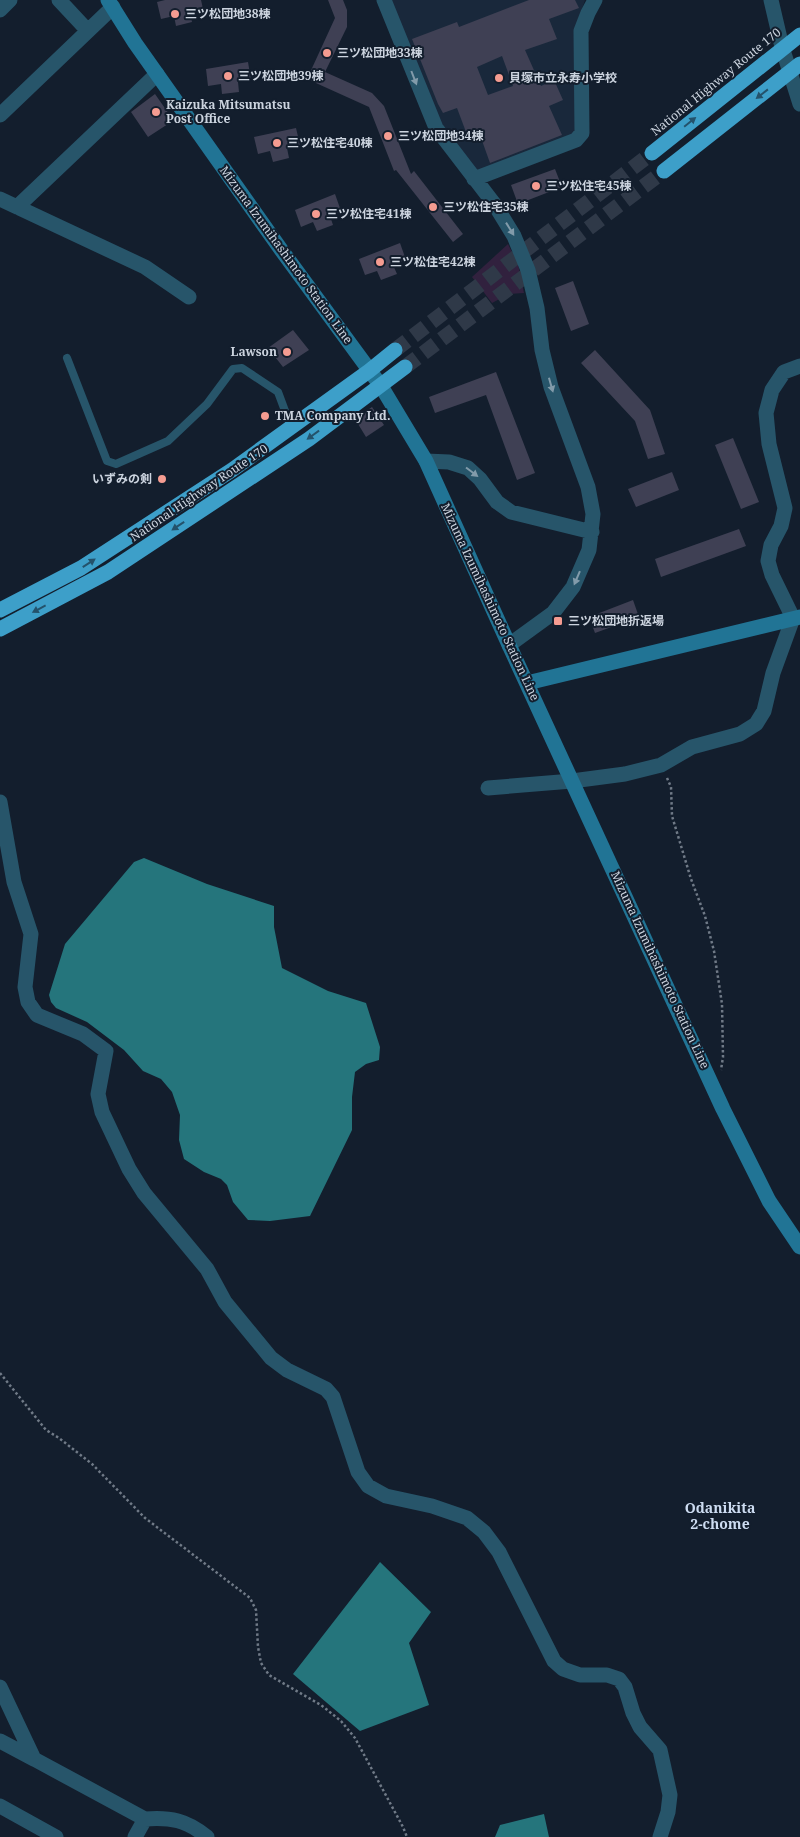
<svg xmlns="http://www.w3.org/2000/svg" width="800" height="1837" viewBox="0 0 800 1837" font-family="'Noto Serif','Noto Sans JP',serif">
	<rect width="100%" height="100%" fill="#131e2d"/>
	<path fill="#19283b" d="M 390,0 L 585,0 L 576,28 L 578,137 L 476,173 L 449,137 L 431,106 Z"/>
	<path fill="#31213e" d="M 508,244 L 518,264 L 524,293 L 509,294 L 492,303 L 472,277 Z"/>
	<path fill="#25757c" d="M 144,858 L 207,884 L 274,906 L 274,927 L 282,968 L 328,991 L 366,1003 L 380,1047 L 379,1060 L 366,1064 L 355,1072 L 352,1097 L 352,1130 L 310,1216 L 270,1221 L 248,1220 L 233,1202 L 227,1185 L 221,1179 L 204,1172 L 184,1159 L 179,1140 L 180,1115 L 172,1092 L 161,1079 L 143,1071 L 124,1050 L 87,1022 L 56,1008 L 51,1002 L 49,995 L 65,944 L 134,862 Z
		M 380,1562 L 431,1612 L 409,1643 L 429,1705 L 360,1731 L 293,1674 Z
		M 544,1814 L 549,1837 L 495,1837 L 500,1825 Z"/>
	<path fill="#3f4054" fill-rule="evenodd" d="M 165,0 L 201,0 L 203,9 L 190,12 L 192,22 L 176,26 L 174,16 L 161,19 L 157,2 Z
		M 328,0 L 343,0 L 347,10 L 347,27 L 325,72 L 372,93 L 384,106 L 411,174 L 414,171 L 463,234 L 453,242 L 396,170 L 394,171 L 369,107 L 307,79 L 335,18 Z
		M 529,0 L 575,0 L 579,8 L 549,19 L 557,39 L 525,50 L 541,86 L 554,80 L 563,100 L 549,106 L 562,135 L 490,163 L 480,135 L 469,140 L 457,108 L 443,113 L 438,104 L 412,39 L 457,22 L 459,27 ZM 502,56 L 513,86 L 488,95 L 477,67 Z
		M 248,62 L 251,80 L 238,82 L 239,92 L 222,94 L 221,84 L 208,86 L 206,69 Z
		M 155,94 L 169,114 L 166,120 L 168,124 L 148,137 L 131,112 Z
		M 296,128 L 300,145 L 287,148 L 289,158 L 273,162 L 270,151 L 258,154 L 254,137 Z
		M 555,169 L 562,187 L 518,204 L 511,185 Z
		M 335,194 L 341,211 L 330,216 L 333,225 L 317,231 L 313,222 L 301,227 L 295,210 Z
		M 400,243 L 406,260 L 393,265 L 397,274 L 381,280 L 377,271 L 365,275 L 359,259 Z
		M 573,281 L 589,324 L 571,331 L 555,288 Z
		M 293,330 L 309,350 L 283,367 L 268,348 Z
		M 595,350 L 650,410 L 665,454 L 648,459 L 635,421 L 581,363 Z
		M 496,372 L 535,473 L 517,480 L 486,395 L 435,413 L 429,397 Z
		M 372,407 L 384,425 L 366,437 L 355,419 Z
		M 733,438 L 759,502 L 741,509 L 715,445 Z
		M 672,472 L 679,490 L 636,507 L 628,489 Z
		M 739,529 L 746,546 L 661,577 L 655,559 Z
		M 633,600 L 639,617 L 595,633 L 589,617 Z"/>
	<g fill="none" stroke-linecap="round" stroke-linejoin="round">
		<path stroke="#2f3948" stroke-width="15" stroke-dasharray="15 8" stroke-linecap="butt" d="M 395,350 L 652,153
			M 405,367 L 664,171"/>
		<path stroke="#707a87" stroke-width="2.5" stroke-dasharray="2.5 2.5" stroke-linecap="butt" d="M 667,778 L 671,787 L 672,816 L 691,879 L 705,916 L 714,951 L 722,1004 L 723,1057 L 721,1070
			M 0,1373 L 46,1430 L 59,1438 L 92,1464 L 145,1518 L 250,1598 L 256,1610 L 258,1647 L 261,1663 L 269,1675 L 321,1705 L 341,1721 L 355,1738 L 403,1827 L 407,1837"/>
		<path stroke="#27556a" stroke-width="8" d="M 67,358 L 107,461 L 116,464 L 168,441 L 207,404 L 233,369 L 242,368 L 278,392 L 291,427"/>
		<path stroke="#27556a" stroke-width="15" d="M 59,0 L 88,31
			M 384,0 L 436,128 L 495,205 L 514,236 L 528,270 L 537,308 L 542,350 L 551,387 L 588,487 L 593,514 L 589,550 L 573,587 L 553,613 L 509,645
			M 771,0 L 782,47 L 800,104
			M 0,10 L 10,0
			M 0,115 L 113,7
			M 474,179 L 576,140 L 582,133 L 581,31 L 588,13 L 595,0
			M 0,199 L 145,267 L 189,297
			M 17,207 L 157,74
			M 426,461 L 449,462 L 468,468 L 480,479 L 497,502 L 511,512 L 592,532
			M 488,788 L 572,781 L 625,774 L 661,765 L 692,747 L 740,734 L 756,724 L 764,711 L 773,673 L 793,618 L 772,575 L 768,561 L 771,545 L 781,526 L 785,508 L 769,444 L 766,413 L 772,390 L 784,372 L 800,366
			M 0,802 L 14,882 L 31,934 L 25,987 L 28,1002 L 37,1015 L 83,1034 L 106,1051 L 98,1094 L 102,1112 L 129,1169 L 144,1193 L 207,1269 L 225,1302 L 271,1358 L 287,1370 L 326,1389 L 333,1397 L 358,1472 L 368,1486 L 386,1496 L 432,1506 L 467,1518 L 484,1532 L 499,1552 L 554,1661 L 563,1669 L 580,1675 L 607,1675 L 619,1679 L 625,1687 L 633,1713 L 640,1727 L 660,1750 L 670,1795 L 668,1812 L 660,1837
			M 0,1687 L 34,1759 L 145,1819 L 135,1837
			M 0,1741 L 34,1759
			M 0,1806 L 56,1837
			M 145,1819 C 170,1817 187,1820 207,1837"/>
		<path stroke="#217495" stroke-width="15" d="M 108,0 L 135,43 L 282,251 L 381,386 L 426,461 L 509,645 L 723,1109 L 769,1201 L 800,1247
			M 527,683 L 800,617"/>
		<path stroke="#3d9fc9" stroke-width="15" d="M 652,153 L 800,35
			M 664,171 L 800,64
			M 0,610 L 81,568 L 232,470 L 369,371 L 395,350
			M 0,629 L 108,572 L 309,439 L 405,367"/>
	</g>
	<defs><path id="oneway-solid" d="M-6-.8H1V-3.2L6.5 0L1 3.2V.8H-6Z" transform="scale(1.25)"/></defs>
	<g fill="#829baa">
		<use href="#oneway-solid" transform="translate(414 78) rotate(69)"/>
		<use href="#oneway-solid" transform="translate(510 229) rotate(58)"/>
		<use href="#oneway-solid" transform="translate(551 385) rotate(74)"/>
		<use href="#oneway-solid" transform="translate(472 472) rotate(37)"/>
		<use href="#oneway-solid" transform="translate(577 578) rotate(113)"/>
	</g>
	<g fill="#24526b">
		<use href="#oneway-solid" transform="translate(762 94) rotate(142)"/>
		<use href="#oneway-solid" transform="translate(690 122) rotate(-39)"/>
		<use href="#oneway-solid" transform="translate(313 435) rotate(144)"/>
		<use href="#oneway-solid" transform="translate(178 526) rotate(146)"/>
		<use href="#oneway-solid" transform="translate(89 563) rotate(-33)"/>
		<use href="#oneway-solid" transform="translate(39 609) rotate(152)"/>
	</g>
	<g fill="#f59c91" stroke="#131e2d" stroke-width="2">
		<circle cx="175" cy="14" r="5"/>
		<circle cx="327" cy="53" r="5"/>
		<circle cx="228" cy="76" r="5"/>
		<circle cx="499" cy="78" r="5"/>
		<circle cx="156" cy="112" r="5"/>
		<circle cx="388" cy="136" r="5"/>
		<circle cx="277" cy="143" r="5"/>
		<circle cx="536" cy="186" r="5"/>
		<circle cx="433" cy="207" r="5"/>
		<circle cx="316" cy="214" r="5"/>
		<circle cx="380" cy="262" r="5"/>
		<circle cx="287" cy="352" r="5"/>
		<circle cx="265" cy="416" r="5"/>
		<circle cx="162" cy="479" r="5"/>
		<rect x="553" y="616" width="10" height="10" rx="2.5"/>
	</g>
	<g text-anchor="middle" stroke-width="4" stroke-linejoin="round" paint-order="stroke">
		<g font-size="12" font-weight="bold" fill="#ccd4df" stroke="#131e2d" text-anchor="start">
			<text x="185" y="18">三ツ松団地38棟</text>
			<text x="337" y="57">三ツ松団地33棟</text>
			<text x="238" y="80">三ツ松団地39棟</text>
			<text x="509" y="82">貝塚市立永寿小学校</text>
			<text x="166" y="109">Kaizuka Mitsumatsu<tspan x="166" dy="14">Post Office</tspan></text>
			<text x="398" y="140">三ツ松団地34棟</text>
			<text x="287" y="147">三ツ松住宅40棟</text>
			<text x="546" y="190">三ツ松住宅45棟</text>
			<text x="443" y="211">三ツ松住宅35棟</text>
			<text x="326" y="218">三ツ松住宅41棟</text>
			<text x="390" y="266">三ツ松住宅42棟</text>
			<text x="277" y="356" text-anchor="end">Lawson</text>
			<text x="275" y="420">TMA Company Ltd.</text>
			<text x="152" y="483" text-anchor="end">いずみの剣</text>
			<text x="568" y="625">三ツ松団地折返場</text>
		</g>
		<g font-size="12" fill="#ccd4df" stroke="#131e2d">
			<text transform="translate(716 82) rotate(-39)" y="4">National Highway Route 170</text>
			<text transform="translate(286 255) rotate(54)" y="4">Mizuma Izumihashimoto Station Line</text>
			<text transform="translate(199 493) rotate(-34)" y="4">National Highway Route 170</text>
			<text transform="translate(490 602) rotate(65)" y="4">Mizuma Izumihashimoto Station Line</text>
			<text transform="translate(660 970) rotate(65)" y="4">Mizuma Izumihashimoto Station Line</text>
		</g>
		<g font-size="14" font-weight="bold" fill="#cddcf1" stroke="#131e2d">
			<text x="720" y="1513">Odanikita<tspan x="720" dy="16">2-chome</tspan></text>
		</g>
	</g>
</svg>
